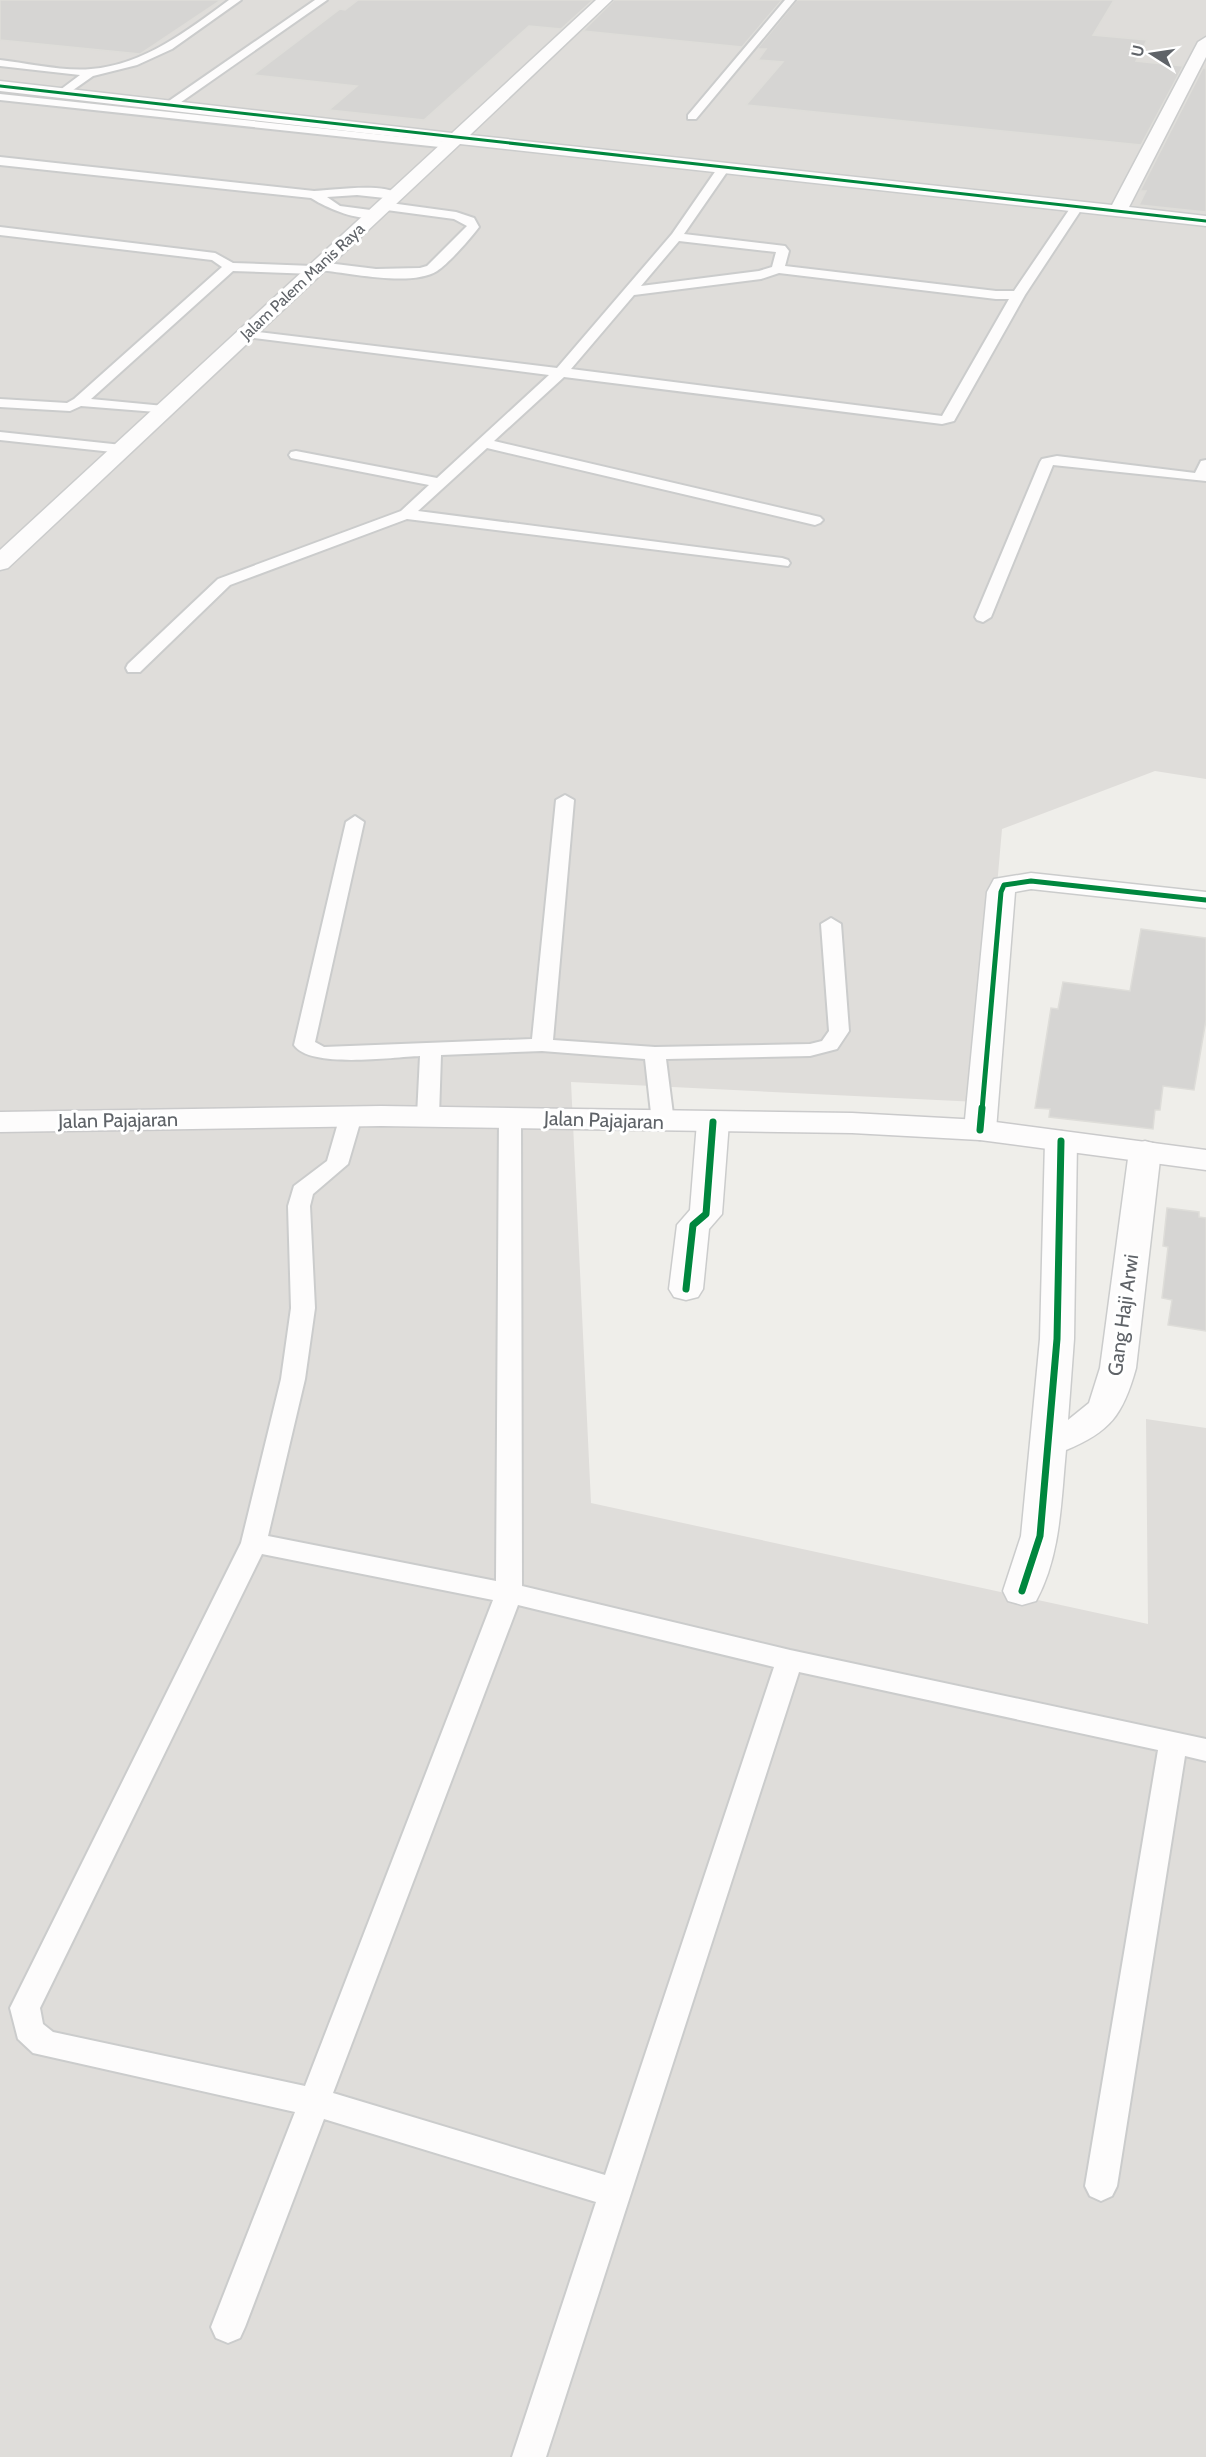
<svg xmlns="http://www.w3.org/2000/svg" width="1206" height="2457" viewBox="0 0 1206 2457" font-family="Cabin,sans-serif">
	<rect width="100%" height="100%" fill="#efeeea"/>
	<path fill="#dfddda" d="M 0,0 L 1206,0 L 1206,779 L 1155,771 L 1002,829 L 978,1102 L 571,1082 L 591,1503 L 1148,1624 L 1146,1419 L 1206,1428 L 1206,2457 L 0,2457 Z"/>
	<path fill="#d6d5d3" stroke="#deddd9" stroke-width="1.5" d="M 0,0 L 221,0 L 140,54 L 0,40 Z
		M 358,0 L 593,0 L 561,29 L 529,26 L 424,120 L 329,110 L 357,86 L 253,75 L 340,9 L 345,10 Z
		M 614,0 L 782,0 L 742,47 L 583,31 Z
		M 797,0 L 1114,0 L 1093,35 L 1147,40 L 1136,61 L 1183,66 L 1141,145 L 746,105 L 783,62 L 758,60 L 766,49 L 757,49 Z
		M 1203,68 L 1206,68 L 1206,212 L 1139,205 L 1146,191 L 1140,191 Z
		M 1141,929 L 1206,938 L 1206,1020 L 1194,1090 L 1163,1086 L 1160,1110 L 1155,1110 L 1153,1129 L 1049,1117 L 1050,1109 L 1035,1108 L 1051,1008 L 1058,1009 L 1063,982 L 1130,991 Z
		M 1167,1208 L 1199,1212 L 1199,1217 L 1206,1218 L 1206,1331 L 1168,1325 L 1172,1300 L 1162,1298 L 1168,1247 L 1163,1246 Z"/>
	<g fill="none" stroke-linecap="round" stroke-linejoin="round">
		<defs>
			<path id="lane" d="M 229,0 L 241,0 L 172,49 L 137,65 L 93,76 L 66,95 L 56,93 L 80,75 L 0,66 L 0,60 C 26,63 66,72 91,69 C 144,65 188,30 229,0 Z
				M 315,0 L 327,0 L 174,107 L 166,107 L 166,103 Z
				M 785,0 L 795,0 L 696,119 L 688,119 L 688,115 Z
				M 0,94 L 449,142 L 455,145 L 449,148 L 0,100 Z
				M 0,157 L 314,191 C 334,190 385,182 400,195 L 394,199 L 357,195 L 327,197 L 340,206 L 378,211 L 380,214 C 366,226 325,207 311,198 L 0,165 Z
				M 723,165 L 729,169 L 684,234 L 785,246 L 789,251 L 785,266 L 996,291 L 1014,291 L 1073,204 L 1083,207 L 1025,295 L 954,421 L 942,424 L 564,377 L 494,441 L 820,517 L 823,520 L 820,523 L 815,525 L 487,448 L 418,511 L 782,558 L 788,560 L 790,563 L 788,566 L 407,519 L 230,585 L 140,672 L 128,672 L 126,668 L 128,664 L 218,579 L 401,511 L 429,485 L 296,459 L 291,458 L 289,455 L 291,452 L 296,451 L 437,478 L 549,375 L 246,337 L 239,333 L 241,330 L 557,368 L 672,234 L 719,166 ZM 679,241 L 776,252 L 772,267 L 759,271 L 641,286 ZM 779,273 L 996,299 L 1009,299 L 942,416 L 571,369 L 634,295 L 761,279 Z
				M 383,202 L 456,212 L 474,218 L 479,227 C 470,239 449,263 437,271 C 412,287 349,273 320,270 L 314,274 L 233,271 L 91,399 L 164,406 L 171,410 L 169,413 L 81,406 L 70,411 L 0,407 L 0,399 L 67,403 L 74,399 L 222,267 L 212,260 L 0,235 L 0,227 L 215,253 L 233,263 L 313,266 L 319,262 L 376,269 L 420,268 L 427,266 L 467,226 L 454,219 L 379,209 L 377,206 Z
				M 0,432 L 122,445 L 129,449 L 122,453 L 0,440 Z
				M 1057,456 L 1195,473 L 1201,461 L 1206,460 L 1206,481 L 1053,465 L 991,617 L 983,622 L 977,620 L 975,617 L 1040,462 L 1042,459 Z
				M 565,795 L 574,800 L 553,1040 L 655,1047 L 810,1044 L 822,1041 L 829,1031 L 821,924 L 831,918 L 841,924 L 849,1031 L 837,1049 L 810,1056 L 666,1059 L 674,1122 L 671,1127 L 655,1127 L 652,1122 L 645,1059 L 542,1051 L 441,1055 L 439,1116 L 436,1121 L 420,1121 L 417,1116 L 420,1056 C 393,1057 310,1069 294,1045 L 346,822 L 355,816 L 364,822 L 315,1042 L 324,1047 L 532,1039 L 556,800 Z
				M 351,1109 L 359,1111 L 362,1116 L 348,1164 L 313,1194 L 310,1206 L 315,1308 L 305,1379 L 268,1536 L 496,1581 L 499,1117 L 502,1112 L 518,1112 L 521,1117 L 522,1586 L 790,1650 L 1206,1739 L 1206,1761 L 1185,1756 L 1117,2186 L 1112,2196 L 1101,2201 L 1090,2196 L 1085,2186 L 1158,1750 L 799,1672 L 546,2457 L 512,2457 L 596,2202 L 324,2119 L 245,2327 L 240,2338 L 228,2343 L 216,2338 L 211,2327 L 295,2112 L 33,2053 L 18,2039 L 10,2008 L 241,1543 L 281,1379 L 291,1308 L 288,1206 L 294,1186 L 327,1161 L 340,1116 L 343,1111 ZM 262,1554 L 493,1600 L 305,2086 L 53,2032 L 43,2024 L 40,2008 ZM 518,1605 L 774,1667 L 605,2175 L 333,2093 Z"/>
			<path id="street" d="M 596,0 L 612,0 L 470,135 L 1112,205 L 1198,42 L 1206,37 L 1206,57 L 1129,207 L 1206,216 L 1206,226 L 460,144 L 8,568 L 0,570 L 0,550 L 443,142 L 0,91 L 0,81 L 452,133 Z
				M 1031,873 L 1206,892 L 1206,908 L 1031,889 L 1015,892 L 996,1130 L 991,1137 L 980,1140 L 969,1137 L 964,1130 L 987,892 L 994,879 Z
				M 713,1112 L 724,1115 L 729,1122 L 722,1214 L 709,1229 L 703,1289 L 698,1297 L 686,1300 L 674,1297 L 669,1289 L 677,1225 L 690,1210 L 697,1122 L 702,1115 Z
				M 1061,1131 L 1072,1134 L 1077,1141 L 1074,1339 L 1068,1420 L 1089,1403 L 1100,1368 L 1129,1151 L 1134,1144 L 1145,1141 L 1156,1144 L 1161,1151 L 1136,1368 C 1123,1415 1110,1432 1066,1450 C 1061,1501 1061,1555 1036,1601 L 1022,1605 L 1008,1601 L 1003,1591 L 1021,1536 L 1040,1339 L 1045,1141 L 1050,1134 Z"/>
			<path id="secondary" d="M 381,1106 L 852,1113 L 980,1120 L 1206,1150 L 1206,1170 L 980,1140 L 852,1133 L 381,1126 L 0,1132 L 0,1112 Z"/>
		</defs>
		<use href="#lane" stroke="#cbcccc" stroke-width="4"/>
		<use href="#street" stroke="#cbcccc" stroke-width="3"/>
		<use href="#secondary" stroke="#cacacb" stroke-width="3"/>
		<use href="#lane" fill="#fdfcfc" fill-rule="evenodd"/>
		<use href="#street" fill="#fdfcfc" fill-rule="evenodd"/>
		<use href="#secondary" fill="#fdfcfc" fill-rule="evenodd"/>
		<defs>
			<path id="cycleway-far2" d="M 0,86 L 1206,221"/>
			<path id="cycleway-far1" d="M 982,1110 L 1001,892 L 1004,885 L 1031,881 L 1206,900"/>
			<path id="cycleway" d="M 980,1130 L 982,1108
				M 686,1289 L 693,1225 L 706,1214 L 713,1122
				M 1022,1591 L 1040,1536 L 1057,1339 L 1061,1141"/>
		</defs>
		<use href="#cycleway-far2" stroke="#fff" stroke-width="5"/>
		<use href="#cycleway-far1" stroke="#fff" stroke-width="8"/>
		<use href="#cycleway" stroke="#fff" stroke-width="10"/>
		<use href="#cycleway-far2" stroke="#00873e" stroke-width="3"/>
		<use href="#cycleway-far1" stroke="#00873e" stroke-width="5"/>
		<use href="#cycleway" stroke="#00873e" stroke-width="7"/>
	</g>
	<g text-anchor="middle" stroke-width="6" stroke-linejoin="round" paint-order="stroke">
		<g font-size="16" fill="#5f6368" stroke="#fff">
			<text transform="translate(302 281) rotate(-43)" y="6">Jalam Palem Manis Raya</text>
		</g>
		<g font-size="20" fill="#5f6368" stroke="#fff">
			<text transform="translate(118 1120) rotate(-1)" y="7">Jalan Pajajaran</text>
			<text transform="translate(604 1120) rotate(2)" y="7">Jalan Pajajaran</text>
			<text transform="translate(1123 1315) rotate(-82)" y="7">Gang Haji Arwi</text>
		</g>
	</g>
	<g transform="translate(1152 54) rotate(282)" stroke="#ffffff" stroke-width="4.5" paint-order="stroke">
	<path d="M0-4.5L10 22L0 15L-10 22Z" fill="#5f6368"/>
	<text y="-9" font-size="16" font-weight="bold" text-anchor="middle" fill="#5f6368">U</text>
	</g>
</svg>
